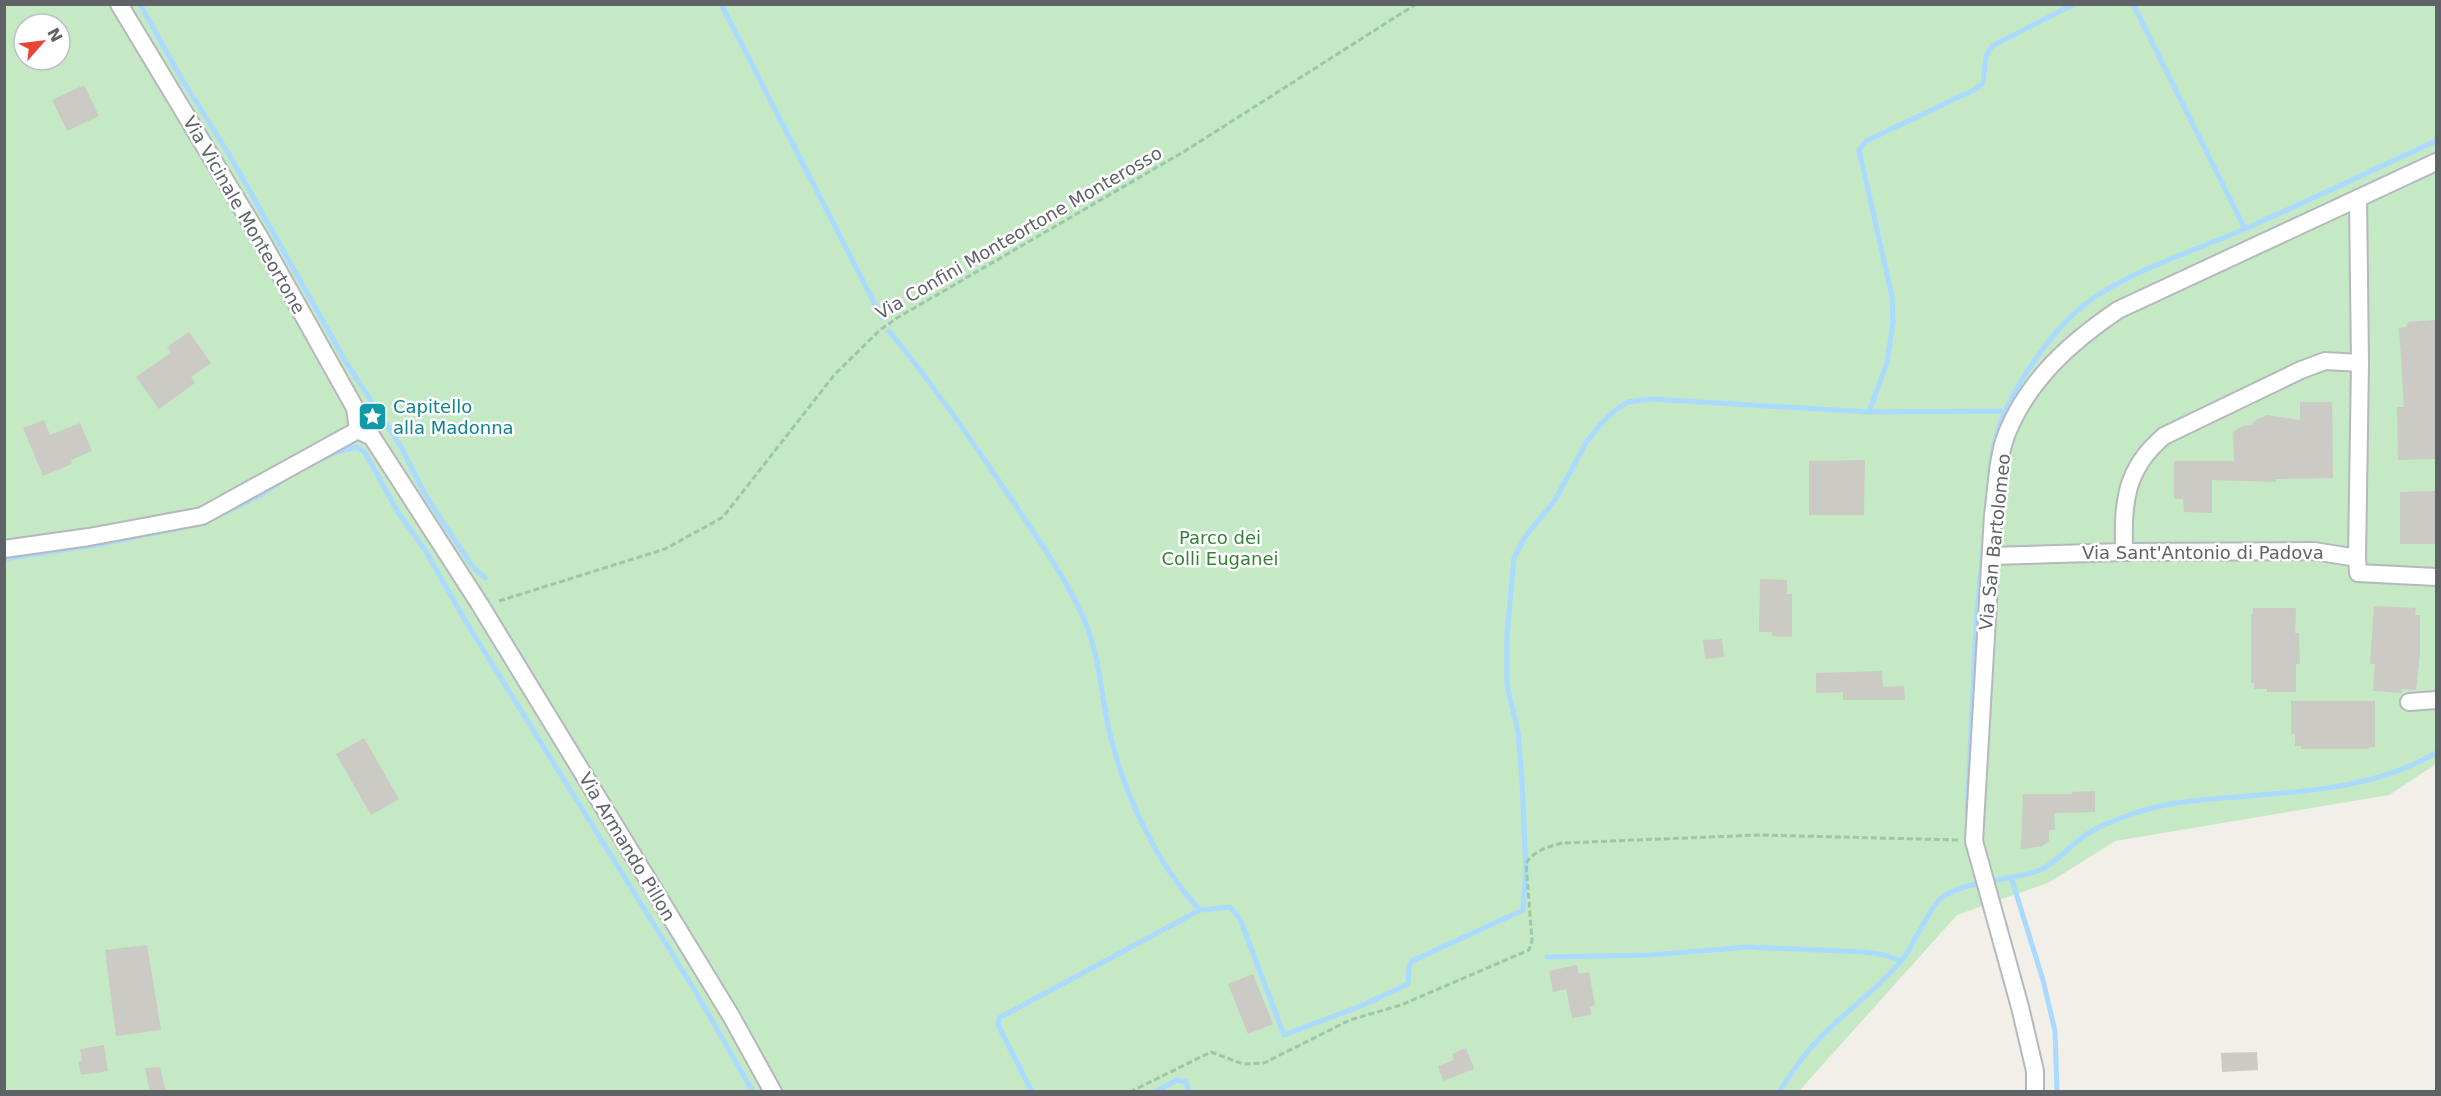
<svg xmlns="http://www.w3.org/2000/svg" width="2441" height="1096" viewBox="0 0 2441 1096" font-family="'DejaVu Sans',sans-serif">
	<rect width="100%" height="100%" fill="#f1efe8"/>
	<path fill="#c5e8c5" fill-rule="evenodd" d="M 5,5 L 2436,5 L 2436,764 L 2389,795 L 2115,841 L 2050,882 L 1957,915 L 1799,1091 L 5,1092 ZM 24,24 L 60,24 L 60,60 L 24,60 Z"/>
	<g fill="none" stroke-linecap="round" stroke-linejoin="round">
		<path stroke="#aadaff" stroke-width="5" d="M 140,4 L 180,76 L 230,156 L 346,362 L 401,447 L 427,498 L 472,566 L 485,578
			M 721,4 L 882,318
			M 2133,4 L 2245,229
			M 889,331 C 934,385 974,444 1014,503 C 1039,541 1066,578 1084,619 C 1099,653 1101,694 1109,730 C 1123,791 1156,864 1200,910
			M 1869,412 L 1887,363 L 1893,322 L 1892,296 L 1859,150 L 1866,141 L 1976,89 L 1983,83 L 1986,56 L 1992,46 L 2074,4
			M 320,460 L 334,453 L 356,447 L 364,451 L 398,512 L 425,550 L 466,622 L 694,989 L 753,1092
			M 1990,472 C 1993,435 2002,415 2020,383 C 2037,355 2057,327 2083,306 C 2125,272 2197,250 2247,228 C 2310,200 2373,170 2436,141
			M 220,515 L 261,495 L 285,479
			M 4,559 L 97,545 L 189,526
			M 1967,815 L 1976,624 L 1984,538
			M 2011,877 L 2043,980 L 2055,1031 L 2057,1092
			M 1547,957 L 1652,955 L 1747,947 L 1865,952 L 1885,955 L 1901,961
			M 1032,1092 L 998,1025 L 999,1018 L 1200,910 L 1230,907 L 1240,919 L 1284,1035 L 1361,1006 L 1408,984 L 1409,968 L 1412,961 L 1523,910 L 1526,871 L 1522,780 L 1518,732 L 1507,685 L 1507,634 L 1514,558 L 1525,537 L 1555,500 L 1587,441 L 1600,425 L 1614,411 L 1628,402 L 1652,399 L 1869,412 L 2004,411
			M 1155,1092 L 1177,1080 L 1186,1082 L 1189,1092
			M 1779,1092 C 1791,1074 1802,1056 1817,1041 C 1844,1012 1877,990 1902,960 C 1913,946 1931,906 1940,899 C 1965,879 2012,882 2040,870 C 2057,863 2071,844 2087,834 C 2109,820 2150,807 2176,803 C 2262,791 2359,798 2436,753"/>
	</g>
	<path fill="#cccac5" d="M 84,85 L 99,116 L 67,131 L 52,100 Z
		M 2435,320 L 2436,459 L 2398,460 L 2397,407 L 2404,407 L 2399,328 L 2406,327 L 2408,322 Z
		M 189,332 L 211,363 L 191,377 L 195,383 L 159,409 L 136,377 L 171,353 L 167,347 Z
		M 2300,402 L 2332,402 L 2333,478 L 2276,479 L 2276,482 L 2212,480 L 2212,513 L 2184,512 L 2183,499 L 2174,499 L 2174,461 L 2234,461 L 2233,432 L 2243,426 L 2253,425 L 2254,421 L 2267,415 L 2300,420 Z
		M 44,420 L 50,435 L 80,423 L 92,451 L 71,460 L 72,464 L 43,476 L 23,428 Z
		M 1865,460 L 1864,515 L 1809,515 L 1809,461 Z
		M 2436,491 L 2436,544 L 2400,544 L 2400,492 Z
		M 1760,579 L 1787,580 L 1787,594 L 1792,594 L 1792,637 L 1772,636 L 1772,632 L 1759,632 Z
		M 2374,606 L 2416,608 L 2415,615 L 2420,615 L 2420,654 L 2416,690 L 2402,689 L 2402,693 L 2373,691 L 2375,664 L 2370,664 Z
		M 2253,608 L 2296,608 L 2295,633 L 2299,633 L 2300,664 L 2296,664 L 2296,692 L 2267,692 L 2267,689 L 2254,689 L 2254,683 L 2251,683 L 2251,614 L 2253,614 Z
		M 1722,639 L 1724,657 L 1705,659 L 1703,640 Z
		M 1882,671 L 1883,687 L 1904,686 L 1905,700 L 1843,700 L 1843,692 L 1816,693 L 1816,673 Z
		M 2291,701 L 2375,701 L 2375,747 L 2369,747 L 2369,749 L 2301,749 L 2301,746 L 2295,746 L 2295,734 L 2291,734 Z
		M 364,738 L 399,799 L 371,815 L 336,754 Z
		M 2095,791 L 2095,812 L 2054,813 L 2055,830 L 2049,830 L 2049,841 L 2042,846 L 2021,849 L 2023,794 L 2072,794 L 2072,792 Z
		M 147,945 L 161,1030 L 116,1036 L 105,950 Z
		M 1577,965 L 1579,974 L 1589,972 L 1595,1005 L 1590,1007 L 1591,1015 L 1572,1018 L 1566,989 L 1553,992 L 1549,971 Z
		M 1253,974 L 1273,1024 L 1248,1034 L 1228,984 Z
		M 104,1045 L 108,1071 L 81,1075 L 78,1061 L 82,1061 L 80,1049 Z
		M 1466,1048 L 1474,1069 L 1443,1081 L 1438,1066 L 1454,1060 L 1452,1054 Z
		M 2257,1052 L 2258,1070 L 2222,1072 L 2221,1053 Z
		M 160,1067 L 166,1092 L 150,1092 L 145,1068 Z"/>
	<g fill="none" stroke-linecap="round" stroke-linejoin="round">
		<defs>
			<path id="street" d="M 119,4 L 260,238 L 355,408 L 358,430
				M 2358,198 L 2360,363
				M 358,430 L 372,437 L 479,603 L 731,1016 L 773,1092
				M 4,549 L 89,537 L 202,516 L 358,430
				M 2124,552 C 2123,503 2124,470 2164,436 L 2301,370 L 2325,361 L 2360,363 L 2357,558
				M 1991,556 L 2124,552 L 2314,551 L 2357,558 L 2358,573 L 2436,577
				M 2409,702 L 2436,700
				M 2035,1092 L 2035,1071 L 2020,1007 L 1974,841 L 1993,515 C 1997,488 1997,458 2007,433 C 2029,379 2071,342 2118,310 L 2436,162"/>
		</defs>
		<use href="#street" stroke="#b5b8bc" stroke-width="20"/>
		<path stroke="#9cc7a9" stroke-width="3" stroke-dasharray="6 3" stroke-linecap="butt" d="M 499,601 L 665,549 L 723,517 L 835,374 L 880,330 L 897,318 L 1185,151 L 1416,4
			M 1130,1092 L 1211,1052 L 1243,1064 L 1264,1063 L 1350,1020 L 1401,1005 L 1529,950 L 1532,940 L 1526,863 C 1535,850 1548,847 1562,843 L 1760,835 L 1959,840"/>
		<use href="#street" stroke="#fff" stroke-width="16"/>
	</g>
	<defs>
		<symbol id="sight-square" viewBox="-11 -11 22 22"><rect x="-9" y="-9" width="18" height="18" rx="4" fill="#0f9aa8" stroke="#fff"/><path d="M0-6L1.8-2.2L6-1.7L2.9 1.2L3.7 5.4L0 3.3L-3.7 5.4L-2.9 1.2L-6-1.7L-1.8-2.2Z" fill="#fff"/></symbol>
	</defs>
	<g fill-rule="evenodd">
		<use href="#sight-square" x="356" y="400" width="33" height="33"/>
	</g>
	<g text-anchor="middle" stroke-width="5" stroke-linejoin="round" paint-order="stroke">
		<g font-size="18" fill="#5f6368" stroke="#fff">
			<text transform="translate(244 215) rotate(60)" y="6">Via Vicinale Monteortone</text>
			<text transform="translate(1019 233) rotate(-30)" y="6">Via Confini Monteortone Monterosso</text>
			<text transform="translate(1995 542) rotate(-84)" y="6">Via San Bartolomeo</text>
			<text x="2203" y="559">Via Sant'Antonio di Padova</text>
			<text transform="translate(627 847) rotate(59)" y="6">Via Armando Pillon</text>
		</g>
		<g font-size="18" fill="#0d838f" stroke="#fff" text-anchor="start">
			<text x="393" y="413">Capitello<tspan x="393" dy="21">alla Madonna</tspan></text>
		</g>
		<g font-size="18" fill="#348238" stroke="#fff">
			<text x="1220" y="544">Parco dei<tspan x="1220" dy="21">Colli Euganei</tspan></text>
		</g>
	</g>
	<rect width="2441" height="1096" fill="none" stroke="#5f6368" stroke-width="12"/>
	<g transform="translate(42 42) rotate(62)"><circle r="28" fill="#ffffff" stroke="#bfc1c3" stroke-width="1.5"/>
	<path d="M0-4.5L10 22L0 15L-10 22Z" fill="#ea4335"/>
	<text y="-9" font-size="16" font-weight="bold" text-anchor="middle" fill="#5f6368">N</text>
	</g>
</svg>
